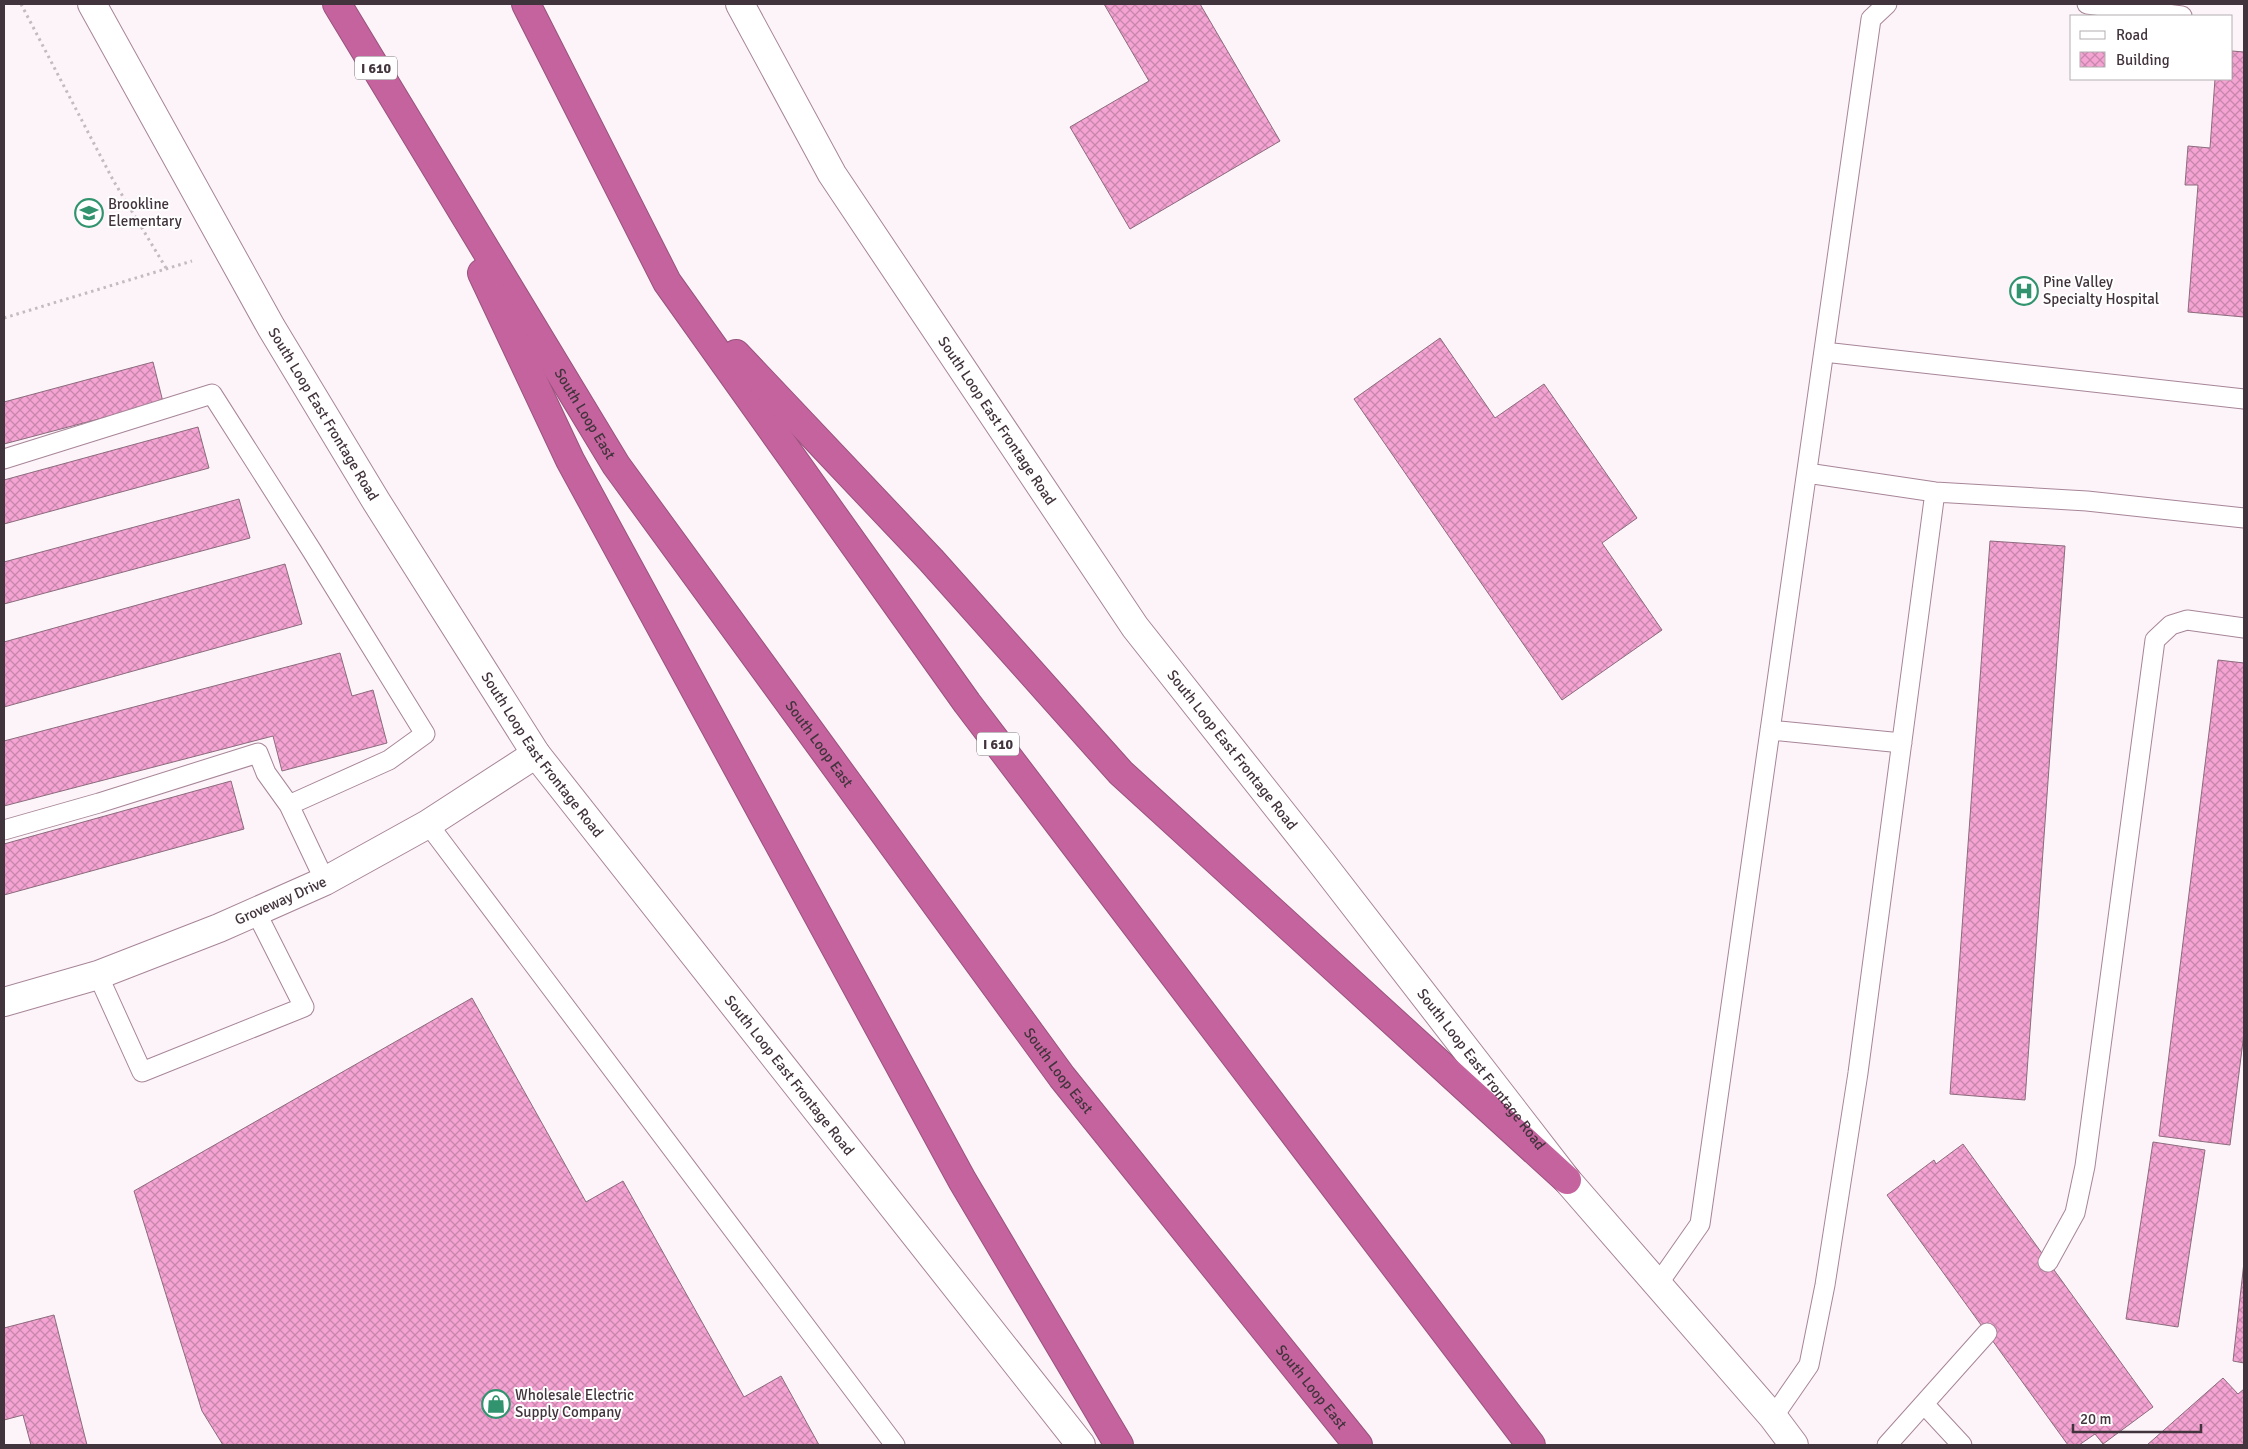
<svg xmlns="http://www.w3.org/2000/svg" width="2248" height="1449" viewBox="0 0 2248 1449" font-family="Signika,sans-serif">
	<defs>
		<pattern id="building-cross-hatch" width="8" height="8" patternUnits="userSpaceOnUse" patternTransform="scale(1.25)"><rect width="8" height="8" fill="#f4a3d2"/><path d="M0 0l8 8M0 8l8-8" fill="none" stroke="#c786ac"/></pattern>
	</defs>
	<rect width="100%" height="100%" fill="#fcf4f8"/>
	<path fill="url(#building-cross-hatch)" stroke="#8c6b7d" d="M 1104,4 L 1200,4 L 1280,141 L 1130,229 L 1070,127 L 1149,81 Z
		M 2232,51 L 2244,52 L 2244,317 L 2188,312 L 2198,185 L 2185,185 L 2188,146 L 2210,148 L 2215,79 L 2232,79 Z
		M 1440,338 L 1495,418 L 1544,384 L 1637,518 L 1602,543 L 1662,630 L 1562,700 L 1354,399 Z
		M 153,362 L 163,402 L 4,444 L 4,402 Z
		M 198,427 L 209,468 L 4,524 L 4,480 Z
		M 239,499 L 250,538 L 4,604 L 4,562 Z
		M 1990,541 L 2065,546 L 2025,1100 L 1950,1094 Z
		M 285,564 L 302,624 L 4,707 L 4,642 Z
		M 340,653 L 352,696 L 373,690 L 387,743 L 282,771 L 273,736 L 4,806 L 4,741 Z
		M 2218,660 L 2244,663 L 2244,1033 L 2230,1145 L 2159,1136 Z
		M 231,781 L 244,829 L 4,895 L 4,844 Z
		M 472,998 L 586,1202 L 623,1181 L 744,1397 L 781,1376 L 819,1445 L 223,1445 L 202,1411 L 134,1191 Z
		M 2153,1142 L 2205,1150 L 2178,1327 L 2126,1319 Z
		M 1963,1144 L 2153,1407 L 2103,1444 L 2095,1434 L 2079,1445 L 2068,1445 L 1887,1195 L 1934,1160 L 1936,1164 Z
		M 2244,1262 L 2244,1363 L 2233,1361 Z
		M 54,1315 L 87,1445 L 31,1445 L 23,1415 L 4,1420 L 4,1328 Z
		M 2223,1378 L 2238,1394 L 2244,1389 L 2244,1445 L 2147,1445 Z"/>
	<g fill="none" stroke-linecap="round" stroke-linejoin="round">
		<defs>
			<path id="lane" d="M 2087,4 L 2182,16
				M 1824,352 L 2244,399
				M 4,459 L 212,394 L 312,551 L 425,734 L 389,760 L 289,805 L 325,881
				M 1807,473 L 1935,492 L 2087,501 L 2244,518
				M 1770,730 L 1902,743
				M 428,824 L 895,1445
				M 4,830 L 99,803 L 258,753 L 266,773 L 289,805
				M 98,975 L 142,1072 L 304,1007 L 256,912
				M 2048,1262 L 2075,1213 L 2085,1166 L 2155,640 L 2171,625 L 2187,620 L 2244,628
				M 1658,1284 L 1700,1224 L 1871,19 L 1887,4
				M 1924,1404 L 1962,1445
				M 1773,1417 L 1809,1365 L 1825,1285 L 1858,1073 L 1935,492
				M 1887,1445 L 1987,1333"/>
			<g id="street">
				<path id="s1" d="M 4,1002 L 98,975 L 219,928 L 325,881 L 428,824 L 536,754"/>
			</g>
			<g id="secondary">
				<path id="s2" d="M 92,4 L 271,327 L 376,501 L 536,754 L 1081,1445"/>
				<path id="s3" d="M 740,4 L 832,174 L 1135,627 L 1321,862 L 1567,1180 L 1773,1417 L 1794,1445"/>
			</g>
			<g id="highway">
				<path id="s4" d="M 337,4 L 616,465 L 1062,1077 L 1358,1445"/>
				<path d="M 526,4 L 667,282 L 967,703 L 1531,1445"/>
				<path d="M 482,273 L 570,460 L 962,1180 L 1119,1445"/>
				<path d="M 736,354 L 931,560 L 1121,773 L 1567,1180"/>
			</g>
		</defs>
		<use href="#lane" stroke="#a78598" stroke-width="21"/>
		<use href="#street" stroke="#a78598" stroke-width="30"/>
		<use href="#secondary" stroke="#a78598" stroke-width="30"/>
		<use href="#highway" stroke="#97537c" stroke-width="30"/>
		<path stroke="#c4babf" stroke-width="3" stroke-dasharray="2.5 4" stroke-linecap="butt" d="M 21,4 L 113,180 L 166,268
			M 4,318 L 192,261"/>
		<use href="#lane" stroke="#fff" stroke-width="19"/>
		<use href="#street" stroke="#fff" stroke-width="28"/>
		<use href="#secondary" stroke="#fff" stroke-width="28"/>
		<use href="#highway" stroke="#c5639f" stroke-width="28"/>
	</g>
	<defs>
		<symbol id="school-ring" viewBox="-11 -11 22 22"><circle r="9.5" fill="#fff" stroke="#31946f" stroke-width="1.5"/><path d="M0-5L7-2L0 1L-7-2ZM-4 1L0 2.5L4 1V4Q0 6-4 4Z" fill="#31946f"/></symbol>
		<symbol id="hospital-ring" viewBox="-11 -11 22 22"><circle r="9.5" fill="#fff" stroke="#31946f" stroke-width="1.5"/><path d="M-5-5h3v3.5h4V-5h3V5h-3V1.5h-4V5h-3Z" fill="#31946f"/></symbol>
		<symbol id="shop-ring" viewBox="-11 -11 22 22"><circle r="9.5" fill="#fff" stroke="#31946f" stroke-width="1.5"/><path d="M-5-2.5h2.3a2.7 3.5 0 0 1 5.4 0H5L5.5 6h-11ZM-1.5-2.5h3a1.5 2.3 0 0 0-3 0Z" fill="#31946f"/></symbol>
	</defs>
	<g fill-rule="evenodd">
		<use href="#school-ring" x="73" y="197" width="32" height="32"/>
		<use href="#hospital-ring" x="2008" y="275" width="32" height="32"/>
		<use href="#shop-ring" x="480" y="1388" width="32" height="32"/>
	</g>
	<g text-anchor="middle" stroke-width="4" stroke-linejoin="round" paint-order="stroke">
		<g fill="#fff" stroke="#7b7176" stroke-width="1">
			<rect x="355" y="56.5" width="42" height="23" rx="4"/>
			<rect x="977" y="732.5" width="42" height="23" rx="4"/>
		</g>
		<g font-size="14" font-weight="bold" fill="#42343c">
			<text x="376" y="73">I 610</text>
			<text x="998" y="749">I 610</text>
		</g>
		<g font-size="15" fill="#42343c" stroke="#fff" text-anchor="start">
			<text x="108" y="209">Brookline<tspan x="108" dy="17">Elementary</tspan></text>
			<text x="2043" y="287">Pine Valley<tspan x="2043" dy="17">Specialty Hospital</tspan></text>
			<text x="515" y="1400">Wholesale Electric<tspan x="515" dy="17">Supply Company</tspan></text>
		</g>
		<g font-size="15" fill="#42343c" stroke="#fff">
			<text dy="5" stroke="none"><textPath href="#s2" startOffset="471">South Loop East Frontage Road</textPath></text>
			<text dy="5" stroke="none"><textPath href="#s4" startOffset="479">South Loop East</textPath></text>
			<text dy="5" stroke="none"><textPath href="#s3" startOffset="490">South Loop East Frontage Road</textPath></text>
			<text dy="5" stroke="none"><textPath href="#s4" startOffset="884">South Loop East</textPath></text>
			<text dy="5" stroke="none"><textPath href="#s3" startOffset="895">South Loop East Frontage Road</textPath></text>
			<text dy="5" stroke="none"><textPath href="#s2" startOffset="876">South Loop East Frontage Road</textPath></text>
			<text dy="5" stroke="none"><textPath href="#s1" startOffset="295">Groveway Drive</textPath></text>
			<text dy="5" stroke="none"><textPath href="#s3" startOffset="1300">South Loop East Frontage Road</textPath></text>
			<text dy="5" stroke="none"><textPath href="#s4" startOffset="1289">South Loop East</textPath></text>
			<text dy="5" stroke="none"><textPath href="#s2" startOffset="1281">South Loop East Frontage Road</textPath></text>
			<text dy="5" stroke="none"><textPath href="#s4" startOffset="1694">South Loop East</textPath></text>
		</g>
	</g>
	<rect width="2248" height="1449" fill="none" stroke="#42343c" stroke-width="10"/>
	<rect x="2070" y="15" width="162" height="65" fill="#ffffff" stroke="#b3aeb1"/>
	<rect x="2080" y="31" width="25" height="8" fill="#ffffff" stroke="#b3aeb1"/>
	<text x="2116" y="40" font-size="15" fill="#42343c">Road</text>
	<rect x="2080" y="52" width="25" height="15" fill="url(#building-cross-hatch)" stroke="#b3aeb1"/>
	<text x="2116" y="65" font-size="15" fill="#42343c">Building</text>
	<path d="M2073 1424v8h128v-8" fill="none" stroke="#42343c" stroke-width="2.5"/>
	<text x="2080" y="1424" font-size="15" fill="#42343c" stroke="#ffffff" stroke-width="4" paint-order="stroke">20 m</text>
</svg>
